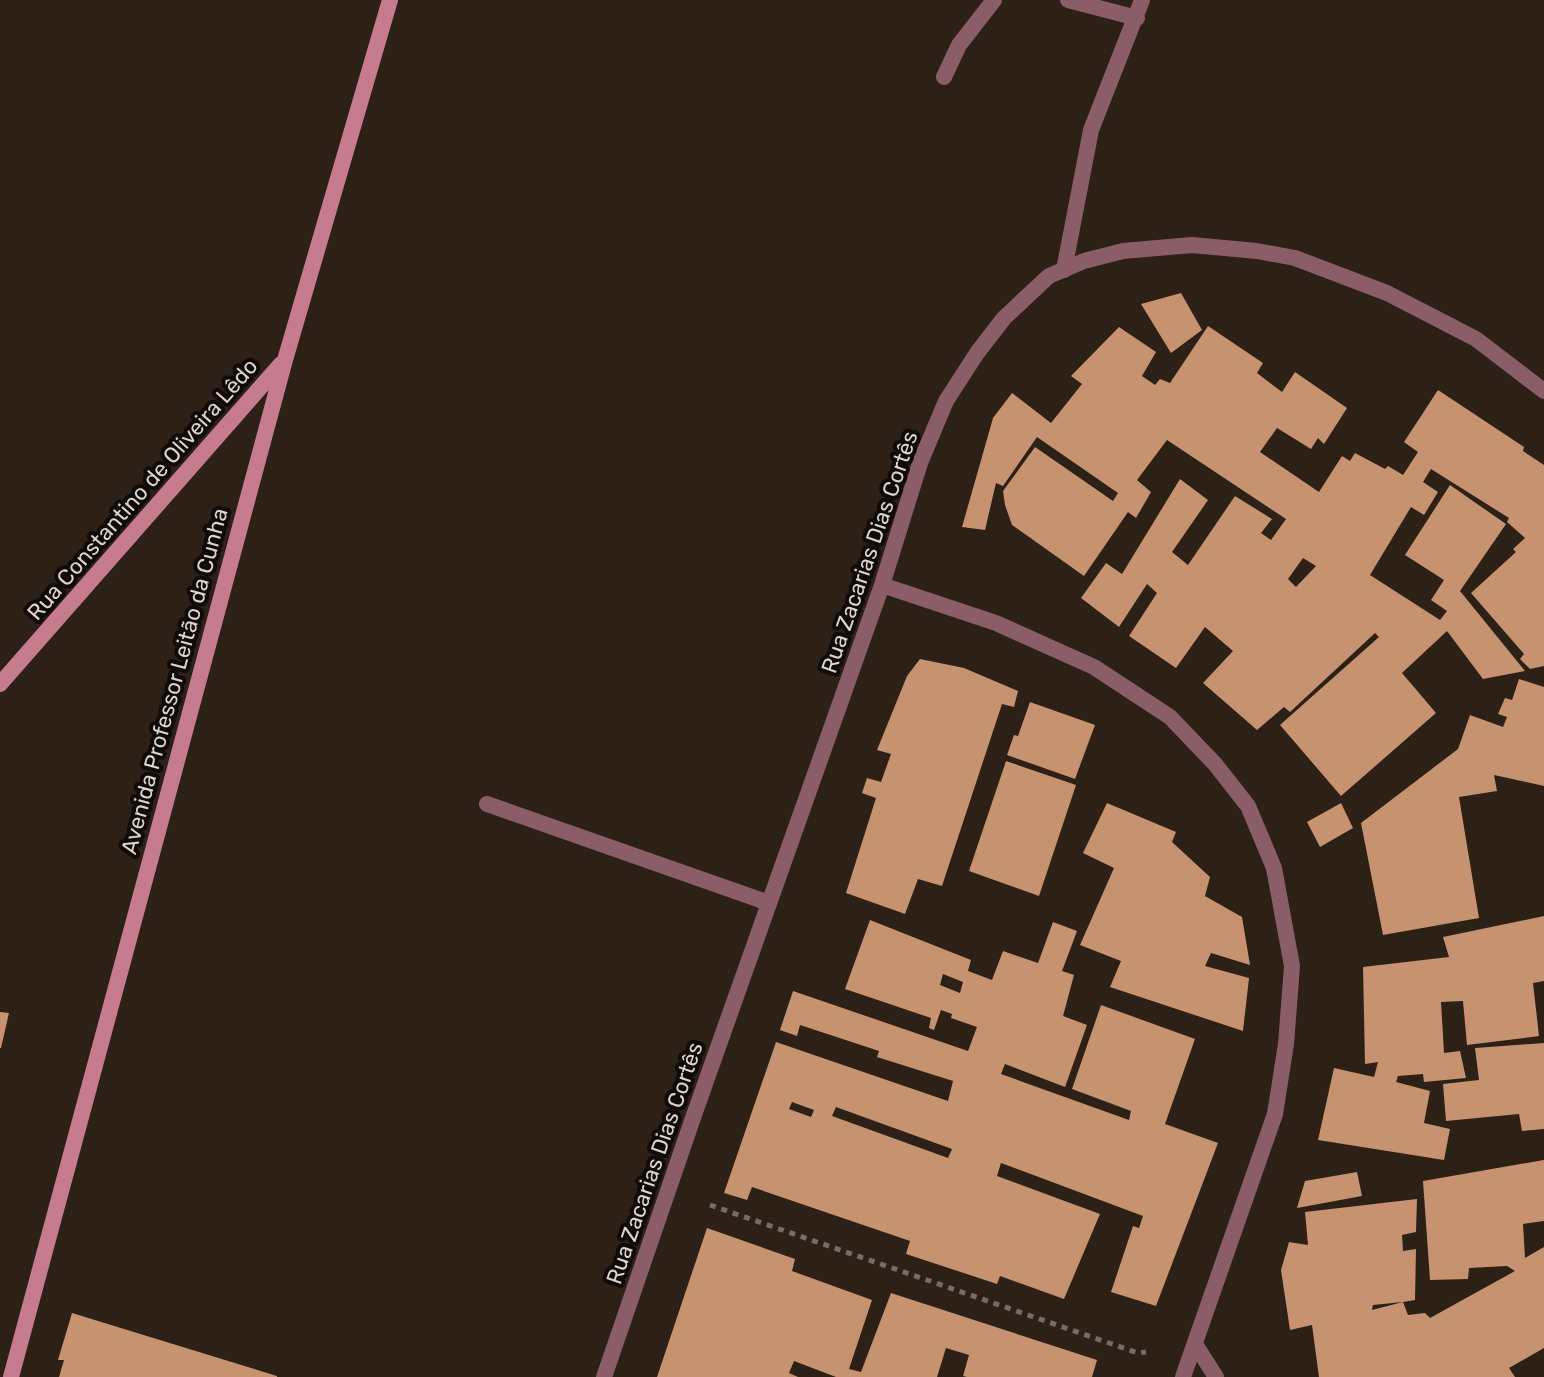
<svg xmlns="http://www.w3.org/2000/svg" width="1544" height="1377" viewBox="0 0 1544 1377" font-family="Rubik,sans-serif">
	<rect width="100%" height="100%" fill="#2c2017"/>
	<path fill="#c7926f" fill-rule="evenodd" d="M 1181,293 L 1202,330 L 1171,353 L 1141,304 Z
		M 1208,326 L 1263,363 L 1257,373 L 1282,392 L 1295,372 L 1347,408 L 1324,444 L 1318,438 L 1311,449 L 1277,428 L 1260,452 L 1319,492 L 1342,456 L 1350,461 L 1355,453 L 1385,469 L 1388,466 L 1403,475 L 1418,452 L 1404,442 L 1438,390 L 1524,447 L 1523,451 L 1544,465 L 1544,666 L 1530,669 L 1520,659 L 1524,654 L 1471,593 L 1516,552 L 1513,549 L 1525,538 L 1507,522 L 1509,518 L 1431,469 L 1423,482 L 1438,492 L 1424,515 L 1411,507 L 1370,575 L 1440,620 L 1447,611 L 1431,600 L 1444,580 L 1405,555 L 1450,485 L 1506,524 L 1460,591 L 1525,671 L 1483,679 L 1447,631 L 1402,673 L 1436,713 L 1341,796 L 1280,725 L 1379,637 L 1375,633 L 1290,712 L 1284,707 L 1257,730 L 1203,683 L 1233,651 L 1205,627 L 1176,668 L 1129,636 L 1157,593 L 1147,584 L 1119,627 L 1081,598 L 1106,563 L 1122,574 L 1180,479 L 1208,500 L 1172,552 L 1188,565 L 1235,496 L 1272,519 L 1261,533 L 1271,540 L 1286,519 L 1167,440 L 1137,480 L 1151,492 L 1136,518 L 1128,512 L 1084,576 L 1012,525 L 1005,505 L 1003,491 L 1035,447 L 1113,501 L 1118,493 L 1037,437 L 1003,486 L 996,483 L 985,530 L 962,527 L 993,418 L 1012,393 L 1051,423 L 1082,384 L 1071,376 L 1119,327 L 1156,352 L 1142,376 L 1155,385 L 1160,379 L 1170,383 ZM 1303,558 L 1316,566 L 1296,587 L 1288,579 Z
		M 920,659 L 964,668 L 1018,691 L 1014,707 L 1002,704 L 942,886 L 918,879 L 905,914 L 846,893 L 876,798 L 862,793 L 867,778 L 881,782 L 891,754 L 877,750 L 907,676 Z
		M 1519,679 L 1544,687 L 1544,786 L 1494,775 L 1497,791 L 1459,797 L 1479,918 L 1383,935 L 1361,823 L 1458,749 L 1470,715 L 1503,727 L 1507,717 L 1498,714 L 1505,698 L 1512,700 Z
		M 1030,702 L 1095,725 L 1075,779 L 1007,755 L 1014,735 L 1018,736 Z
		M 1006,761 L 1076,785 L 1039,896 L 969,871 Z
		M 1107,803 L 1176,832 L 1172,842 L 1210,877 L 1205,896 L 1242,917 L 1250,965 L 1211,953 L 1205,966 L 1249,978 L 1243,1031 L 1110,987 L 1121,961 L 1080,945 L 1114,868 L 1083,853 Z
		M 1341,803 L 1353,828 L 1320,847 L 1307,822 Z
		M 1544,916 L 1544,981 L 1533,983 L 1539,1036 L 1467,1045 L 1463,1001 L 1441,1002 L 1444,1053 L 1460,1051 L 1466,1078 L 1424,1082 L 1423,1074 L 1398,1076 L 1396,1082 L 1430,1091 L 1424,1123 L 1450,1129 L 1444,1160 L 1318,1140 L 1334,1068 L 1374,1077 L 1378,1062 L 1365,1064 L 1363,967 L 1449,957 L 1443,937 Z
		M 870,920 L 971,960 L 968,971 L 992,980 L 1003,951 L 1038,963 L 1053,922 L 1077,931 L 1062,971 L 1074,975 L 1063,1016 L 1087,1025 L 1065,1087 L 1005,1064 L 1001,1074 L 1129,1120 L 1131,1111 L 1072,1089 L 1101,1005 L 1195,1039 L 1165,1124 L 1218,1143 L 1156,1306 L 1111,1292 L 1133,1226 L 1139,1228 L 1143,1216 L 1001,1163 L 997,1176 L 1100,1214 L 1064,1299 L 1000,1276 L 997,1284 L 906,1254 L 910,1241 L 752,1187 L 747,1200 L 724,1193 L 776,1042 L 948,1101 L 953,1081 L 877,1057 L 879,1051 L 800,1025 L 797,1036 L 780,1030 L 793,991 L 968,1051 L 977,1027 L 951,1018 L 952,1014 L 941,1010 L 934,1030 L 929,1028 L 931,1018 L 845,989 ZM 943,974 L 963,982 L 960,993 L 940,985 ZM 792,1102 L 814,1110 L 811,1117 L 789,1109 ZM 836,1107 L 952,1149 L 948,1158 L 832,1116 Z
		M 0,1012 L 9,1013 L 1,1048 L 0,1048 Z
		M 1544,1043 L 1544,1129 L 1522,1131 L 1519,1114 L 1446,1121 L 1443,1084 L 1479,1080 L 1475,1048 Z
		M 1544,1160 L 1544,1221 L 1523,1224 L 1525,1258 L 1544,1247 L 1544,1348 L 1509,1368 L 1515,1377 L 1319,1377 L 1312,1325 L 1290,1330 L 1281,1270 L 1289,1242 L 1308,1245 L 1305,1212 L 1417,1199 L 1416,1232 L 1402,1235 L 1403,1251 L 1416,1249 L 1415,1300 L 1403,1302 L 1408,1315 L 1425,1313 L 1430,1318 L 1515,1271 L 1507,1266 L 1469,1268 L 1468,1279 L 1430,1280 L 1423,1181 ZM 1403,1302 L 1372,1310 L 1373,1305 Z
		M 1357,1172 L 1362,1196 L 1297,1208 L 1305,1181 Z
		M 707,1228 L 795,1259 L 792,1271 L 872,1300 L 849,1369 L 861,1372 L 891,1293 L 1097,1360 L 1092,1377 L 967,1377 L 963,1376 L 969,1355 L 946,1348 L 937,1377 L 836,1377 L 794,1361 L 789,1373 L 798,1377 L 657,1377 Z
		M 72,1313 L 277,1376 L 277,1377 L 59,1377 L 64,1360 L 58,1360 Z"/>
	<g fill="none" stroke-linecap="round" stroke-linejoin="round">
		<path stroke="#786d66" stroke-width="5" stroke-dasharray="6 6" stroke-linecap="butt" d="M 710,1205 L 1138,1353 L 1146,1352"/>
		<path stroke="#8b5d67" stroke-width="16" d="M 1068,0 L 1137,18
			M 944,77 L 959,45 L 994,0
			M 1064,270 L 1091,130 L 1142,0
			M 487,804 L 769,903"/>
		<path stroke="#8b5d67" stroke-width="16" d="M 882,585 L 996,623 L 1094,667 L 1170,717 L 1215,764 L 1248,806 L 1274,868 L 1292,966 L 1286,1044 L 1275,1114 L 1183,1377
			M 1195,1344 L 1216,1377
			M 604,1377 L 694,1115 L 882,585 L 920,463 L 946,401 L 977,353 L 1004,318 L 1049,276 L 1084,261 L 1123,251 L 1192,245 L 1257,251 L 1295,258 L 1387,293 L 1476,339 L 1544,391"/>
		<path stroke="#c77c8e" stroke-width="16" d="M 0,684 L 281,364
			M 11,1377 L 285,360 L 390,0"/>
	</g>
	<g text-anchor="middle" stroke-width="8" stroke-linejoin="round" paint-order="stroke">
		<g font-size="22" fill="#ddd4ce" stroke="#100b08">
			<text transform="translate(142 489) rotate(-49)" y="8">Rua Constantino de Oliveira Lêdo</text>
			<text transform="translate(869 552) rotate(-71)" y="8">Rua Zacarias Dias Cortês</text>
			<text transform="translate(174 681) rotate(-75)" y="8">Avenida Professor Leitão da Cunha</text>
			<text transform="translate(654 1163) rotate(-71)" y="8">Rua Zacarias Dias Cortês</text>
		</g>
	</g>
</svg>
